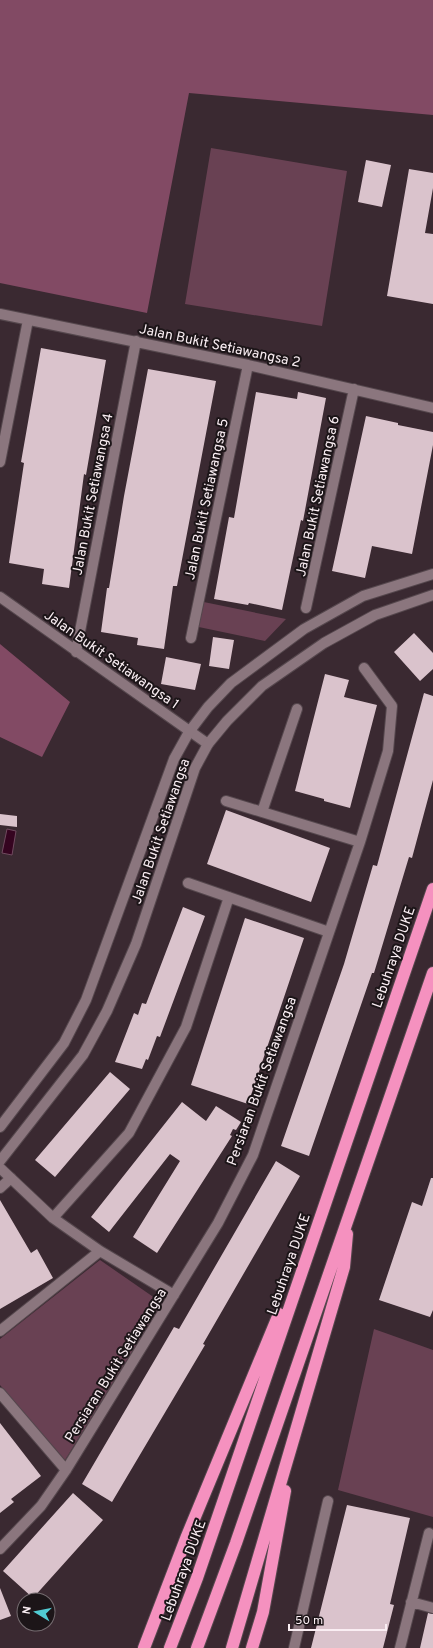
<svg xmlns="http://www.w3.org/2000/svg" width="433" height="1648" viewBox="0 0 433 1648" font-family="Overpass,sans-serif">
	<rect width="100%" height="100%" fill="#3a2931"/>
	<path fill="#694153" d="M 211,148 L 347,171 L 322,326 L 185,304 Z
		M 199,601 L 286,619 L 265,641 L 194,626 Z
		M 100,1260 L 162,1303 L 65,1460 L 0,1385 L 0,1339 Z
		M 374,1329 L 433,1350 L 433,1517 L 338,1490 Z"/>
	<path fill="#824a64" d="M 0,0 L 433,0 L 433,115 L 189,93 L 147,313 L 0,283 Z
		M 0,644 L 70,702 L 42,757 L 0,737 Z"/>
	<path fill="#350420" stroke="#704a5f" d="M 7,829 L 16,831 L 12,855 L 2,853 Z"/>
	<path fill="#dac3cc" d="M 366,160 L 391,165 L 382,207 L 358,202 Z
		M 409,169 L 433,173 L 433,188 L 425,233 L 433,234 L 433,304 L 387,296 Z
		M 41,348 L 106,360 L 86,475 L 84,474 L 69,588 L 42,584 L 44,569 L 9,563 L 24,463 L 21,462 Z
		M 148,369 L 216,381 L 177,586 L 173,586 L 164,649 L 137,645 L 138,638 L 101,632 L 107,588 L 109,588 L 124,496 Z
		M 256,392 L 297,399 L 298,392 L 326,398 L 303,521 L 301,520 L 282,610 L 249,603 L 248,605 L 214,599 L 229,517 L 234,518 Z
		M 366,416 L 398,423 L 398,425 L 433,432 L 433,445 L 412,554 L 372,546 L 365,578 L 332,571 Z
		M 414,633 L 433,653 L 433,669 L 420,681 L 394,652 Z
		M 213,637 L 234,640 L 229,669 L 209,666 Z
		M 166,657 L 201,664 L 195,690 L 161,684 Z
		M 325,674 L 349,680 L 344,697 L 377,705 L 350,808 L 324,801 L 324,799 L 295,791 Z
		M 424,693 L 433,696 L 433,780 L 412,858 L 409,857 L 374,973 L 372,973 L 309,1156 L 281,1146 L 344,964 L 373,865 L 377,866 Z
		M 226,810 L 330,848 L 311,902 L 207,864 Z
		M 0,814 L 17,816 L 17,827 L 0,825 Z
		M 183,907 L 205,916 L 160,1037 L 157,1036 L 148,1060 L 146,1059 L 142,1069 L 115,1062 L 134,1013 L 138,1015 L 142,1003 L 146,1004 Z
		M 245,918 L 304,938 L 248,1104 L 191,1085 Z
		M 110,1072 L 130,1089 L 55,1177 L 35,1160 Z
		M 182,1102 L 206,1121 L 216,1106 L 241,1122 L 236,1130 L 233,1129 L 230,1135 L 232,1136 L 157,1253 L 133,1237 L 180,1161 L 170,1154 L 109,1232 L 91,1217 Z
		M 276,1161 L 300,1176 L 203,1344 L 205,1345 L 112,1502 L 82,1484 L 174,1327 L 179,1329 Z
		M 431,1178 L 433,1178 L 433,1310 L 430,1317 L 379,1300 L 412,1202 L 422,1206 Z
		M 0,1200 L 31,1253 L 37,1249 L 53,1278 L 0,1309 Z
		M 0,1423 L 41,1476 L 11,1499 L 14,1502 L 0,1513 Z
		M 73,1493 L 103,1520 L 33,1598 L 3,1571 Z
		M 347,1505 L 410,1518 L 390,1604 L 394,1605 L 383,1648 L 311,1648 Z
		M 0,1588 L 11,1616 L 0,1620 Z
		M 428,1613 L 433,1614 L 433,1648 L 420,1648 Z"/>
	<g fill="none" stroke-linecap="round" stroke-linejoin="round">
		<defs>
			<path id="minor" d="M 0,314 L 248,365 L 433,408
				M 0,462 L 28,320
				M 0,597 L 208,744
				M 306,608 L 354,389
				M 191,638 L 248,365
				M 76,652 L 136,341
				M 226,801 L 360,842
				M 262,812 L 297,709
				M 188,883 L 329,932
				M 0,1168 L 53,1218 L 100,1251 L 174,1295
				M 0,1188 L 11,1178
				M 53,1218 L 129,1133 L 186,1027 L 229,897
				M 0,1331 L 100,1251
				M 0,1393 L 66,1470
				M 0,1549 L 41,1506 L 66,1470 L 218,1223 L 253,1155 L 360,842 L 388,751 L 392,706 L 364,668
				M 411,1602 L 433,1608
				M 294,1648 L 328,1501
				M 400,1648 L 429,1533"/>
			<path id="tertiary" d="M 0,1127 L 64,1043 L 86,1000 L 174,759 L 189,732 L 208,707 L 231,683 L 304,629 L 363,596 L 433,574
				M 0,1161 L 83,1055 L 107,1011 L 136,944 L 195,768 L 208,744 L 227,721 L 262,686 L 324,643 L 375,615 L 433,595"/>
			<path id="motorway" d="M 144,1648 L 187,1536 L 279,1314
				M 170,1648 L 197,1578 L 433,889
				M 197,1648 L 236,1543 L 433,973
				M 232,1648 L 344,1267 L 347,1234
				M 252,1648 L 263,1612 L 285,1491"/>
		</defs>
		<use href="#minor" stroke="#55474d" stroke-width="12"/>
		<use href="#tertiary" stroke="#55474d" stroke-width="12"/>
		<use href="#motorway" stroke="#55474d" stroke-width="14"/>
		<use href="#minor" stroke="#8b767e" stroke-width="10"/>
		<use href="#tertiary" stroke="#8b767e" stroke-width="10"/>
		<use href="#motorway" stroke="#f591bf" stroke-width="12"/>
	</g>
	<g text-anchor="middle" stroke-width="4" stroke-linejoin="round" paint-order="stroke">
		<g font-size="14" fill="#faeef3" stroke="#1c1518">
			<text transform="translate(220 345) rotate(12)" y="5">Jalan Bukit Setiawangsa 2</text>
			<text transform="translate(92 494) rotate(-79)" y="5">Jalan Bukit Setiawangsa 4</text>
			<text transform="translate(317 496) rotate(-78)" y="5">Jalan Bukit Setiawangsa 6</text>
			<text transform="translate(206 499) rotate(-78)" y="5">Jalan Bukit Setiawangsa 5</text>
			<text transform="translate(112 659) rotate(35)" y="5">Jalan Bukit Setiawangsa 1</text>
			<text transform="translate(160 831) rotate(-71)" y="5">Jalan Bukit Setiawangsa</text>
			<text transform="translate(393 957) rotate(-71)" y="5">Lebuhraya DUKE</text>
			<text transform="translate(261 1081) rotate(-70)" y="5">Persiaran Bukit Setiawangsa</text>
			<text transform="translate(288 1264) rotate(-71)" y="5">Lebuhraya DUKE</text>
			<text transform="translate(115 1365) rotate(-58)" y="5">Persiaran Bukit Setiawangsa</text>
			<text transform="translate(183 1570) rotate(-70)" y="5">Lebuhraya DUKE</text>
		</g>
	</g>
	<g transform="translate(36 1612) rotate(280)"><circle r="19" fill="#1c1518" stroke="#756c70"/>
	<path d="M0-3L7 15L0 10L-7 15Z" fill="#51ccd4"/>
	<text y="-6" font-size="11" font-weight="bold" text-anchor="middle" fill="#faeef3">N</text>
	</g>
	<path d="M289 1624v6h97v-6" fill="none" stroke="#faeef3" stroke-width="2"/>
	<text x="295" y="1624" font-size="12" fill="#faeef3" stroke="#1c1518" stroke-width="3" paint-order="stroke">50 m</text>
</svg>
